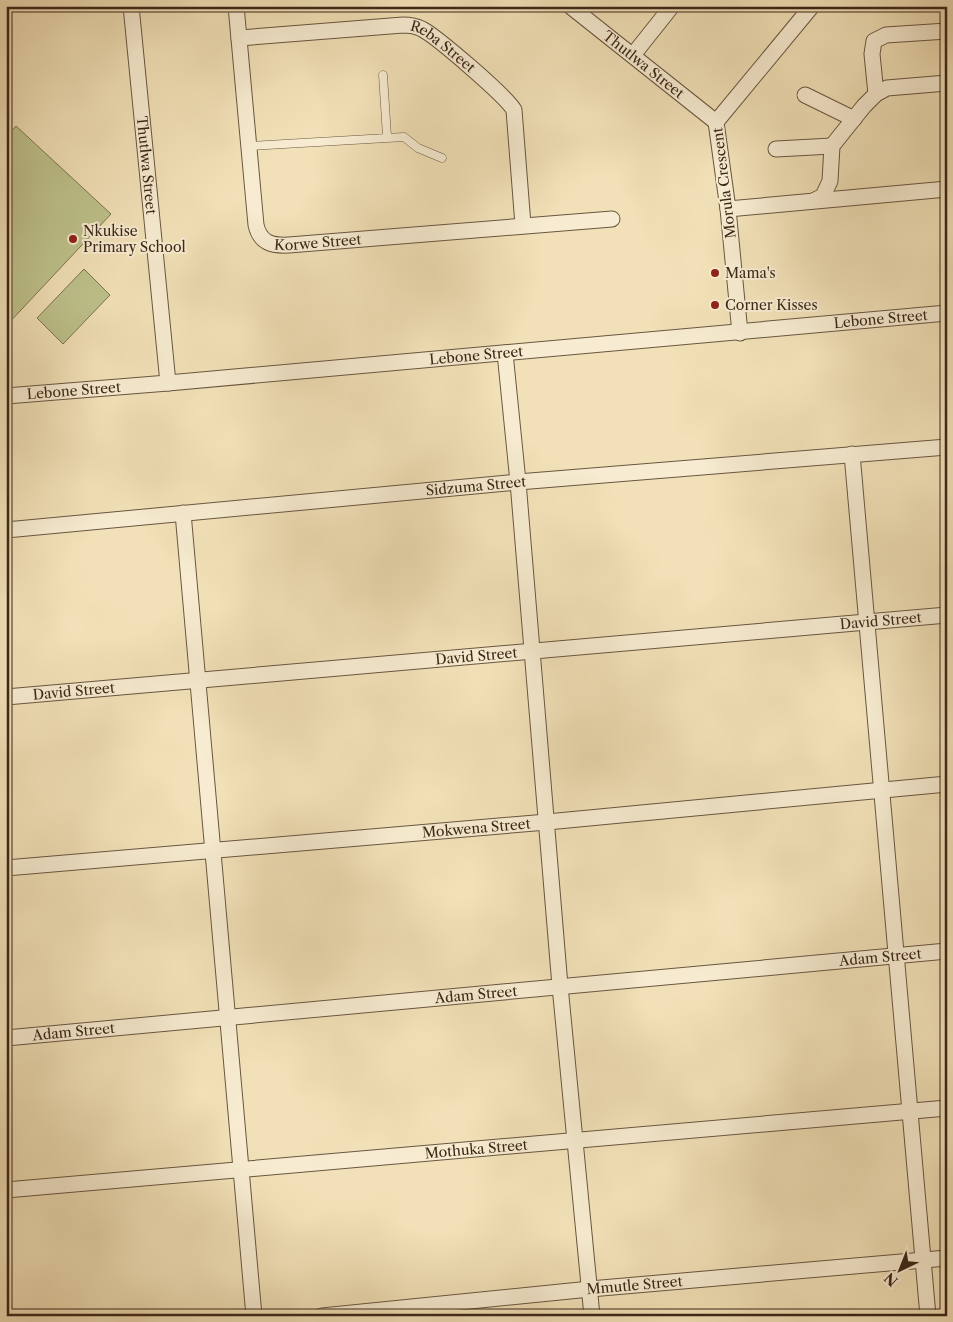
<svg xmlns="http://www.w3.org/2000/svg" width="953" height="1322" viewBox="0 0 953 1322" font-family="'Libre Caslon Text',serif">
	<rect width="100%" height="100%" fill="#f2e1b8"/>
	<filter id="stains"><feTurbulence type="fractalNoise" baseFrequency=".004" numOctaves="4"/><feColorMatrix values="0 0 0 0 .2 0 0 0 0 .09 0 0 0 0 .02 0 0 0 .5 -.17"/></filter>
	<radialGradient id="worn" r=".72"><stop offset=".6" stop-color="#630" stop-opacity="0"/><stop offset="1" stop-color="#630" stop-opacity=".3"/></radialGradient>
	<path fill="#bec28c" stroke="#7c7452" d="M 16,126 L 111,214 L 6,326 L 6,137 Z
		M 84,269 L 110,295 L 63,344 L 37,318 Z"/>
	<g fill="none" stroke-linecap="round" stroke-linejoin="round">
		<defs>
			<path id="service" d="M 383,75 L 387,136
				M 249,146 L 404,137 L 418,148 L 442,158"/>
			<g id="minor">
				<path id="s1" d="M 131,6 L 168,383"/>
				<path id="s2" d="M 236,6 L 256,225 C 260,243 272,246 289,245 L 612,219"/>
				<path id="s3" d="M 570,6 L 716,122"/>
				<path id="s4" d="M 239,38 L 403,25 C 410,25 416,26 422,29 C 437,37 506,96 514,110 L 523,225"/>
				<path d="M 633,55 L 672,6"/>
				<path d="M 876,94 L 872,54 L 874,41 L 886,35 L 947,31"/>
				<path d="M 805,95 L 854,119"/>
				<path d="M 776,149 L 832,146"/>
				<path d="M 815,200 L 823,196 L 830,181 L 832,146 L 864,106 L 876,94 L 887,88 L 947,83"/>
				<path d="M 728,209 L 947,189"/>
				<path d="M 740,333 L 728,209 L 716,122 L 812,6"/>
				<path d="M 505,353 L 518,482 L 560,986 L 592,1316"/>
				<path id="s5" d="M 6,396 L 168,383 L 947,313"/>
				<path d="M 852,454 L 928,1316"/>
				<path d="M 183,513 L 254,1316"/>
				<path id="s6" d="M 6,530 L 518,482 L 947,447"/>
				<path id="s7" d="M 6,697 L 947,615"/>
				<path id="s8" d="M 6,868 L 547,822 L 947,784"/>
				<path id="s9" d="M 6,1038 L 947,951"/>
				<path id="s10" d="M 6,1190 L 947,1108"/>
				<path id="s11" d="M 322,1316 L 590,1289 L 947,1258"/>
			</g>
		</defs>
		<use href="#service" stroke="#695641" stroke-width="9"/>
		<use href="#minor" stroke="#695641" stroke-width="17"/>
		<use href="#service" stroke="#f7ecd1" stroke-width="8"/>
		<use href="#minor" stroke="#f7ecd1" stroke-width="15"/>
	</g>
	<g fill="#8f2418" stroke="#f7ecd1" stroke-width="2">
		<circle cx="73" cy="239" r="5"/>
		<circle cx="715" cy="273" r="5"/>
		<circle cx="715" cy="305" r="5"/>
	</g>
	<g text-anchor="middle" stroke-width="4" stroke-linejoin="round" paint-order="stroke">
		<g font-size="14" fill="#3b2719" stroke="#f7ecd1">
			<text dy="5" stroke="none"><textPath href="#s4" startOffset="211">Reba Street</textPath></text>
			<text dy="5" stroke="none"><textPath href="#s3" startOffset="94">Thutlwa Street</textPath></text>
			<text dy="5" stroke="none"><textPath href="#s1" startOffset="160">Thutlwa Street</textPath></text>
			<text transform="translate(724 183) rotate(-97)" y="5">Morula Crescent</text>
			<text dy="5" stroke="none"><textPath href="#s2" startOffset="292">Korwe Street</textPath></text>
			<text dy="5" stroke="none"><textPath href="#s5" startOffset="878">Lebone Street</textPath></text>
			<text dy="5" stroke="none"><textPath href="#s5" startOffset="472">Lebone Street</textPath></text>
			<text dy="5" stroke="none"><textPath href="#s5" startOffset="68">Lebone Street</textPath></text>
			<text dy="5" stroke="none"><textPath href="#s6" startOffset="472">Sidzuma Street</textPath></text>
			<text dy="5" stroke="none"><textPath href="#s7" startOffset="878">David Street</textPath></text>
			<text dy="5" stroke="none"><textPath href="#s7" startOffset="472">David Street</textPath></text>
			<text dy="5" stroke="none"><textPath href="#s7" startOffset="68">David Street</textPath></text>
			<text dy="5" stroke="none"><textPath href="#s8" startOffset="472">Mokwena Street</textPath></text>
			<text dy="5" stroke="none"><textPath href="#s9" startOffset="878">Adam Street</textPath></text>
			<text dy="5" stroke="none"><textPath href="#s9" startOffset="472">Adam Street</textPath></text>
			<text dy="5" stroke="none"><textPath href="#s9" startOffset="68">Adam Street</textPath></text>
			<text dy="5" stroke="none"><textPath href="#s10" startOffset="472">Mothuka Street</textPath></text>
			<text dy="5" stroke="none"><textPath href="#s11" startOffset="314">Mmutle Street</textPath></text>
		</g>
		<g font-size="14" fill="#3b2719" stroke="#f7ecd1" text-anchor="start">
			<text x="83" y="236">Nkukise<tspan x="83" dy="16">Primary School</tspan></text>
			<text x="725" y="278">Mama's</text>
			<text x="725" y="310">Corner Kisses</text>
		</g>
	</g>
	<rect width="953" height="1322" fill="none" stroke="#f2e1b8" stroke-width="25"/>
	<rect x="8" y="8" width="938" height="1307" fill="none" stroke="#3b2719" stroke-width="2.5"/>
	<rect x="12" y="12" width="928" height="1297" fill="none" stroke="#3b2719"/>
	<g transform="translate(900 1270) rotate(223)" stroke="#f7ecd1" stroke-width="4" paint-order="stroke">
	<path d="M0-4L9 19L0 12L-9 19Z" fill="#3b2719"/>
	<text y="-8" font-size="14" font-weight="bold" text-anchor="middle" fill="#3b2719">N</text>
	</g>
	<rect width="100%" height="100%" filter="url(#stains)"/>
	<rect width="100%" height="100%" fill="url(#worn)"/>
</svg>
